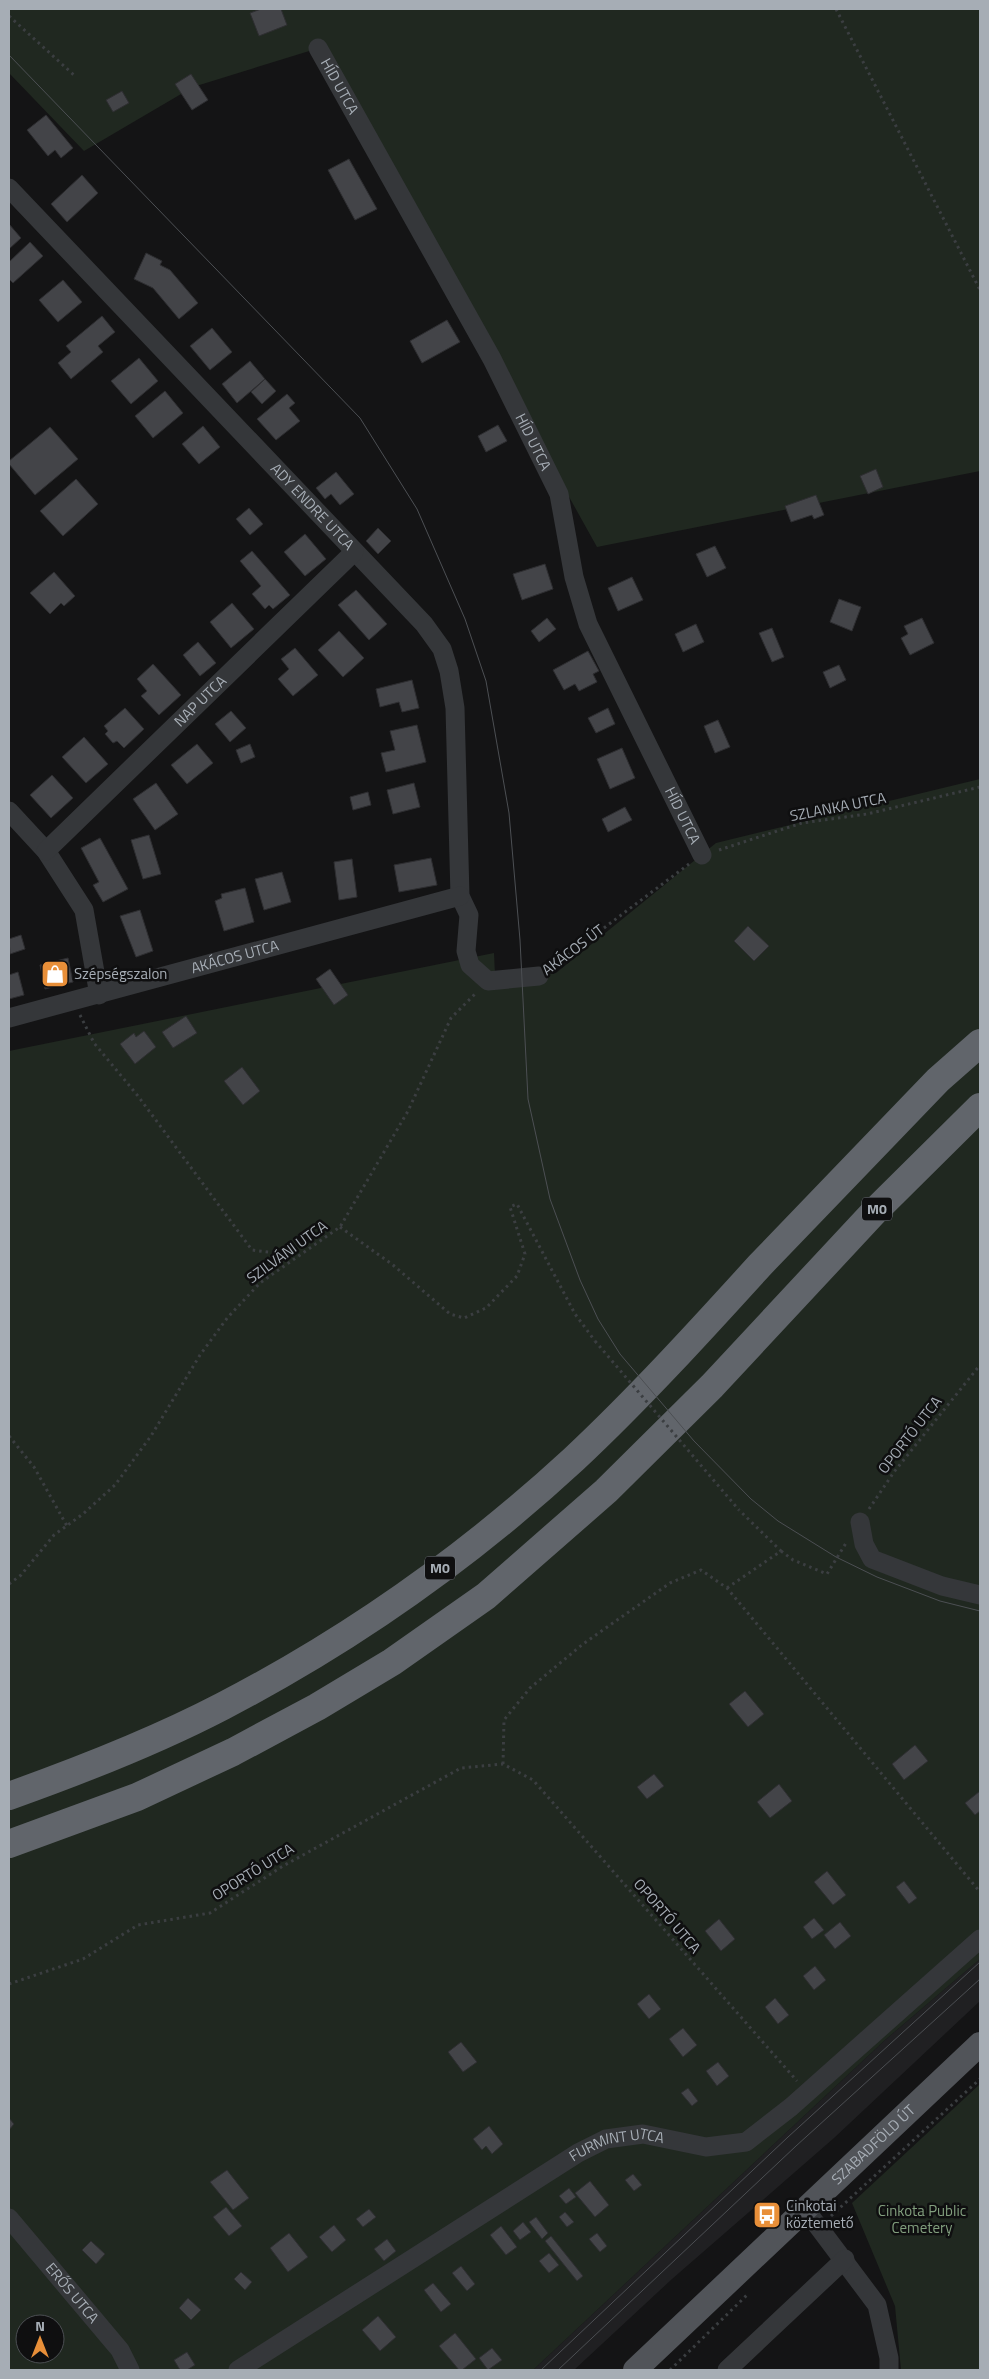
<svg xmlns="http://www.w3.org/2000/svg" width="989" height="2379" viewBox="0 0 989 2379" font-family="'Titillium Web',sans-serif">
	<rect width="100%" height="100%" fill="#141415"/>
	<path fill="#202022" d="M 980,1959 L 980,2001 L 834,2138 L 672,2279 L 574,2370 L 533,2370 L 885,2040 Z"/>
	<path fill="#202820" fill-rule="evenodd" d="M 9,9 L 980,9 L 980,471 L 597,547 L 319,48 L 193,87 L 84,151 L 9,73 Z
		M 980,779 L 980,1959 L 885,2040 L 533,2370 L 9,2370 L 9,1051 L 494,953 L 495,975 L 539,976 L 556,973 L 716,843 ZM 25,2324 L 55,2324 L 55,2354 L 25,2354 Z
		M 980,2084 L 980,2370 L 901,2370 L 895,2306 L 852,2203 Z"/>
	<path fill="#434448" stroke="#2e2e31" d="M 261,9 L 281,9 L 287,25 L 259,36 L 250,13 Z
		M 191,74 L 208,100 L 192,110 L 175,84 Z
		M 122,91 L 129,103 L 113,112 L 106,100 Z
		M 46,115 L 73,148 L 61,158 L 55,150 L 48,156 L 27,130 Z
		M 349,159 L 377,209 L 355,220 L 328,170 Z
		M 82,175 L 98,193 L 67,222 L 51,204 Z
		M 9,224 L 21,238 L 9,249 Z
		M 30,242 L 43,256 L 13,283 L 9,279 L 9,262 Z
		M 146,253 L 162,261 L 160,265 L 170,270 L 198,303 L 179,319 L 153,288 L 134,279 Z
		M 63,280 L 82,302 L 58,322 L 39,300 Z
		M 102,316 L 115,332 L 98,346 L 103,352 L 71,379 L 58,363 L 71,352 L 66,346 Z
		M 447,320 L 460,342 L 422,363 L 410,341 Z
		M 212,328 L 232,352 L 210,370 L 190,346 Z
		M 139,358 L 158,381 L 131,404 L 111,381 Z
		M 250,361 L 265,379 L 237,403 L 222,384 Z
		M 265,379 L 276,391 L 262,404 L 251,392 Z
		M 165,391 L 183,413 L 153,438 L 135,416 Z
		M 287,394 L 295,403 L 289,408 L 300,421 L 276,440 L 257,419 Z
		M 498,425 L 507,441 L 486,452 L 478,436 Z
		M 203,426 L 220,447 L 199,464 L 182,444 Z
		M 50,427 L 78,459 L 35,495 L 9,464 L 9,461 Z
		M 876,469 L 883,487 L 868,494 L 860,476 Z
		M 336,472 L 354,494 L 340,505 L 331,494 L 325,499 L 316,488 Z
		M 76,479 L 98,504 L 63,536 L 40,511 Z
		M 816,495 L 824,515 L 814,519 L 812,515 L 791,522 L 785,506 Z
		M 249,508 L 263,524 L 250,535 L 236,519 Z
		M 378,528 L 391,541 L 378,554 L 366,541 Z
		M 305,534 L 326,559 L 305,576 L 284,552 Z
		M 715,546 L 726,568 L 707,577 L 696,554 Z
		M 252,551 L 290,595 L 273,609 L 269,605 L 265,609 L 252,594 L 261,586 L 240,561 Z
		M 545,564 L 553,589 L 522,600 L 513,574 Z
		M 54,572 L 75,596 L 64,606 L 61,603 L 50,614 L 30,593 Z
		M 632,577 L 643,600 L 618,611 L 608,588 Z
		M 356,590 L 387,624 L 369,640 L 338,605 Z
		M 839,599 L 861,607 L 852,631 L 830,622 Z
		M 232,603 L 254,629 L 231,648 L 210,622 Z
		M 547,618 L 556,629 L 539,642 L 531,631 Z
		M 922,618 L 934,643 L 910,655 L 901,638 L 908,634 L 904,626 Z
		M 696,624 L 704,642 L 683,652 L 675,634 Z
		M 772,628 L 784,657 L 772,662 L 759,633 Z
		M 339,631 L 364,658 L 343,677 L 318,650 Z
		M 198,642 L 216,663 L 200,676 L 183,655 Z
		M 295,648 L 318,675 L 293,696 L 278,679 L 289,669 L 281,659 Z
		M 588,651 L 599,671 L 593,674 L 597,682 L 579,691 L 575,684 L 564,690 L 553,670 Z
		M 153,664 L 181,695 L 159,715 L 141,696 L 147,691 L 137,679 Z
		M 839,665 L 846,680 L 830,688 L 823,672 Z
		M 412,680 L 419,708 L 402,712 L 399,702 L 380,707 L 376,689 Z
		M 125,708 L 144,729 L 124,748 L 117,741 L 113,743 L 105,734 L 108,731 L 104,726 Z
		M 608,708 L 615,724 L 596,733 L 588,718 Z
		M 231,711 L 246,728 L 230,742 L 215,724 Z
		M 718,720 L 730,747 L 715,753 L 704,726 Z
		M 417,725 L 426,762 L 386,772 L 381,753 L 395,750 L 390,731 Z
		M 84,737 L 108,764 L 86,783 L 62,757 Z
		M 197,744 L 213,763 L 187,784 L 171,765 Z
		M 250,744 L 255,757 L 241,763 L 236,750 Z
		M 622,748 L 635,778 L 610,789 L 597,759 Z
		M 52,775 L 73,798 L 51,818 L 30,795 Z
		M 156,783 L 178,814 L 155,830 L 133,799 Z
		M 414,783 L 420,807 L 393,814 L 387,790 Z
		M 368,792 L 371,805 L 353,810 L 350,797 Z
		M 625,807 L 632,820 L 608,832 L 602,819 Z
		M 149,835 L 161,874 L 143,879 L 131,840 Z
		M 100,838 L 128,889 L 103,902 L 93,885 L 99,882 L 81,848 Z
		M 431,858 L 437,885 L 399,892 L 394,865 Z
		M 352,859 L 357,897 L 339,900 L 334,862 Z
		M 282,872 L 291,902 L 264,910 L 255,879 Z
		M 245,888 L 254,922 L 224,931 L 215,901 L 222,898 L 221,894 Z
		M 140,910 L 153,951 L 136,957 L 120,916 Z
		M 748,926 L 769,946 L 754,961 L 734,941 Z
		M 21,935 L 25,949 L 10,954 L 9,939 Z
		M 68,958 L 73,982 L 45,989 L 40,965 Z
		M 330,969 L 348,995 L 334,1005 L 316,979 Z
		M 18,972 L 24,995 L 9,999 L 9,975 Z
		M 186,1016 L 197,1033 L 173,1048 L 162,1032 Z
		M 144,1031 L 156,1047 L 135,1064 L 120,1044 L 134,1033 L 136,1037 Z
		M 242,1067 L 260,1091 L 243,1105 L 224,1081 Z
		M 745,1691 L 764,1714 L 748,1727 L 729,1704 Z
		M 915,1745 L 928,1761 L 904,1780 L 892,1764 Z
		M 654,1774 L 664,1786 L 647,1799 L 637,1787 Z
		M 779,1784 L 792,1801 L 770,1818 L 757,1802 Z
		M 980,1791 L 980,1811 L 975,1815 L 965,1803 Z
		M 827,1871 L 846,1895 L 833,1905 L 814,1882 Z
		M 904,1881 L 917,1898 L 909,1904 L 896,1887 Z
		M 814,1918 L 824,1930 L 812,1939 L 803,1927 Z
		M 719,1919 L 735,1939 L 721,1951 L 705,1931 Z
		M 840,1922 L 851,1936 L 835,1949 L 824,1935 Z
		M 815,1966 L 826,1980 L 814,1990 L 803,1976 Z
		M 649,1994 L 661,2009 L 649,2019 L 637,2004 Z
		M 775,1998 L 789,2015 L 778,2024 L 765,2007 Z
		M 683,2028 L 697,2045 L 683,2057 L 669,2039 Z
		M 461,2042 L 477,2062 L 463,2072 L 448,2052 Z
		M 718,2062 L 729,2076 L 717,2086 L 706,2071 Z
		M 688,2088 L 698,2101 L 692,2106 L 681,2093 Z
		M 9,2118 L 14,2124 L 9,2130 Z
		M 489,2126 L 503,2144 L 492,2154 L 486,2146 L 482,2150 L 473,2139 Z
		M 227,2170 L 249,2198 L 233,2210 L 210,2182 Z
		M 633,2174 L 642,2185 L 634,2191 L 625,2180 Z
		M 590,2181 L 609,2205 L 595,2217 L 575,2193 Z
		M 569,2188 L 576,2197 L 566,2204 L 559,2196 Z
		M 226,2207 L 242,2226 L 229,2236 L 213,2217 Z
		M 369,2209 L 376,2217 L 363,2227 L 356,2219 Z
		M 565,2212 L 574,2222 L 567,2227 L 559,2217 Z
		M 536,2217 L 548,2233 L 542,2239 L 529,2222 Z
		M 523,2222 L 531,2232 L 520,2240 L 513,2231 Z
		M 334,2225 L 346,2240 L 332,2252 L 319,2237 Z
		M 501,2226 L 517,2247 L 506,2255 L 490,2235 Z
		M 289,2233 L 308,2257 L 288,2272 L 270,2248 Z
		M 597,2233 L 607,2246 L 600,2252 L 589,2239 Z
		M 551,2236 L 583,2276 L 577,2281 L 545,2241 Z
		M 387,2239 L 396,2251 L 384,2261 L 374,2249 Z
		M 91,2241 L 105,2254 L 96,2264 L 82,2250 Z
		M 549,2253 L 559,2265 L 549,2273 L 539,2261 Z
		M 461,2266 L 475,2284 L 467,2291 L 452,2273 Z
		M 241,2272 L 252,2282 L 245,2290 L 234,2279 Z
		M 433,2283 L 451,2304 L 441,2312 L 424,2290 Z
		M 188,2298 L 201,2310 L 191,2320 L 179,2308 Z
		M 378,2316 L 396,2337 L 380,2351 L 362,2330 Z
		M 455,2333 L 476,2359 L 462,2370 L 459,2370 L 439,2346 Z
		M 492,2348 L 502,2360 L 488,2370 L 479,2358 Z
		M 187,2352 L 195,2365 L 187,2370 L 180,2370 L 174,2360 Z"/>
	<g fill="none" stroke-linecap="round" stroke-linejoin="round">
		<path stroke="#3b3e41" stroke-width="3" stroke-dasharray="2.5 4" stroke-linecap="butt" d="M 836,9 L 980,290
			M 9,16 L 75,76
			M 719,850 L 802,823 L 867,814 L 980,787
			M 552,967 L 689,864
			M 80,1015 L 94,1043 L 138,1096 L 252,1250 L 298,1256
			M 340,1227 L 393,1265 L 450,1314 L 464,1318 L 486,1308 L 517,1276 L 525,1254 L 510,1207 L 517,1204 L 575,1314 L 595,1341
			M 9,1436 L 34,1467 L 67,1526
			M 869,1509 L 894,1472 L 980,1365
			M 781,1551 L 793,1560 L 827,1574 L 846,1543
			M 9,1584 L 21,1575 L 54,1535 L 83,1514 L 115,1485 L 151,1436 L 200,1355 L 228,1317 L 260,1283 L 340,1227 L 408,1111 L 451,1018 L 477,992
			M 727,1588 L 781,1551 L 739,1510
			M 503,1764 L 504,1720 L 530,1688 L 583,1644 L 670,1583 L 701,1570 L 727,1588 L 980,1892
			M 9,1984 L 83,1959 L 138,1925 L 210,1913 L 283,1866 L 461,1768 L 503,1764 L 533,1780 L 797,2081
			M 831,2216 L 980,2079
			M 670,2370 L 748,2294"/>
		<g stroke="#35373a" stroke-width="19">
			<path id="s1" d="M 318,48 L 492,359 L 559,494 L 574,577 L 588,624 L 702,855"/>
			<path id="s2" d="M 9,188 L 424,624 L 442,649 L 449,671 L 455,708 L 460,896 L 469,915 L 466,951 L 470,965 L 488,981 L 539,976"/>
			<path d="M 9,811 L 46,851 L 84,910 L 99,995"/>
			<path id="s3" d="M 46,851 L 354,552"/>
			<path id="s4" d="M 9,1018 L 460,896"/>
			<path d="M 860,1522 L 864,1544 L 872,1559 L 942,1586 L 980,1595"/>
			<path d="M 805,2209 L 877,2305 L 889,2358 L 889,2370"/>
			<path id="s5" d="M 9,2218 L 120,2350 L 130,2370"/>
			<path id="s6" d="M 238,2370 L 578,2153 L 606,2139 L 643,2134 L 706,2147 L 746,2142 L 791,2107 L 980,1939"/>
			<path d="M 727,2370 L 845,2259"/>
		</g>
		<path stroke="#515459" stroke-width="24" id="s7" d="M 635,2370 L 980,2044"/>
		<path stroke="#61656b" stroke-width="28" d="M 9,1796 C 82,1770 154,1742 223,1706 C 350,1640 469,1556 574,1459 C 639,1398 700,1331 760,1265 C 819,1203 879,1142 938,1080 L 980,1043
			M 9,1844 L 137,1797 L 233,1752 L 317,1707 L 392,1662 L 486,1596 L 606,1491 L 712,1386 L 875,1211 L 980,1107"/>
		<path stroke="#4c4f53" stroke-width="1" d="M 9,55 L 360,418 L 417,509 L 465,619 L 486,681 L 509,813 L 520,940 L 528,1099 L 550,1199 L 580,1280 L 598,1319 L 620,1354 L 694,1441 L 751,1499 L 778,1521 L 836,1557 L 877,1577 L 940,1601 L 980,1611
			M 541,2370 L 788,2137 L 980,1962
			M 558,2370 L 796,2146 L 980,1979"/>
		<path stroke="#3b3e41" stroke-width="3" stroke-dasharray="2.5 4" stroke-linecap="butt" d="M 595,1341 L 739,1510"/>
	</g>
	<defs>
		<symbol id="shop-square" viewBox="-11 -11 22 22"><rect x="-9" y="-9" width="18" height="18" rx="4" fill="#e88f39" stroke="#0f0f10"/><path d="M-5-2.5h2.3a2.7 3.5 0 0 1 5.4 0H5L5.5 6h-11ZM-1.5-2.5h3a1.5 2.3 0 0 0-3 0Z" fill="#fff"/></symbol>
		<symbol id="bus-square" viewBox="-11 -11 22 22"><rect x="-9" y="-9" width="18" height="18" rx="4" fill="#e88f39" stroke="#0f0f10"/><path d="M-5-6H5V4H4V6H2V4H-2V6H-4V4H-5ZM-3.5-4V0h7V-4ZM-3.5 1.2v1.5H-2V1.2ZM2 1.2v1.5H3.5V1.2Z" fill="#fff"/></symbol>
	</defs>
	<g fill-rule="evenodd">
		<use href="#shop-square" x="39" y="958" width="32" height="32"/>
		<use href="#bus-square" x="751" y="2199" width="32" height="32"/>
	</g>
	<g text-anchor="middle" stroke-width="5" stroke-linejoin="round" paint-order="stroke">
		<g fill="#0f0f10" stroke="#797e84" stroke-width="1">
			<rect x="862" y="1197.5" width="30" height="23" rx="4"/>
			<rect x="425" y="1556.5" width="30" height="23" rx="4"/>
		</g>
		<g font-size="14" font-weight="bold" fill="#a6adb5">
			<text x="877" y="1214">M0</text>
			<text x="440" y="1573">M0</text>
		</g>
		<g font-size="15" fill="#a6adb5" stroke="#0f0f10">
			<text dy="5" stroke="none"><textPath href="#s1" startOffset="44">HÍD UTCA</textPath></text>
			<text dy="5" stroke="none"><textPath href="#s1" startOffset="449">HÍD UTCA</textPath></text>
			<text dy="5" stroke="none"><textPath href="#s2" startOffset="440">ADY ENDRE UTCA</textPath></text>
			<text dy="5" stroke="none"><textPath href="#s3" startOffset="215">NAP UTCA</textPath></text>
			<text transform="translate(838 807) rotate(-11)" y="5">SZLANKA UTCA</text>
			<text dy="5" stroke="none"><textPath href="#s1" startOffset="854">HÍD UTCA</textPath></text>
			<text transform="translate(573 950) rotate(-37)" y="5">AKÁCOS ÚT</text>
			<text dy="5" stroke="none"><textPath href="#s4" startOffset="234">AKÁCOS UTCA</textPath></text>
			<text transform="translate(287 1252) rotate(-36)" y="5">SZILVÁNI UTCA</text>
			<text transform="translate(910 1435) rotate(-52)" y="5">OPORTÓ UTCA</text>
			<text transform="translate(253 1872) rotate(-32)" y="5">OPORTÓ UTCA</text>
			<text transform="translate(667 1916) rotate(49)" y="5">OPORTÓ UTCA</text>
			<text dy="5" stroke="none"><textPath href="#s7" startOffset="328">SZABADFÖLD ÚT</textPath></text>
			<text dy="5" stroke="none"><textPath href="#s6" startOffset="444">FURMINT UTCA</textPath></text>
			<text dy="5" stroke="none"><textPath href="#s5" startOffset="98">ERŐS UTCA</textPath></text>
		</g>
		<g font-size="15" fill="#a6adb5" stroke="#0f0f10" text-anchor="start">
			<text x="74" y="979">Szépségszalon</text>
			<text x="786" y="2211">Cinkotai<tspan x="786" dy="17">köztemető</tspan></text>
		</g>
		<g font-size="15" fill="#829f7e" stroke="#0f0f10">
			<text x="922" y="2216">Cinkota Public<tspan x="922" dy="17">Cemetery</tspan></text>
		</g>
	</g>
	<rect width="989" height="2379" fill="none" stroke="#a6adb5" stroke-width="20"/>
	<g transform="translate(40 2339)"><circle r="24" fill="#0f0f10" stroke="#4b4e52"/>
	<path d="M0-4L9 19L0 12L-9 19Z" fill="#e88f39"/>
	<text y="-8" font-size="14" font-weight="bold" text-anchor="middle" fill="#a6adb5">N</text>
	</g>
</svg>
